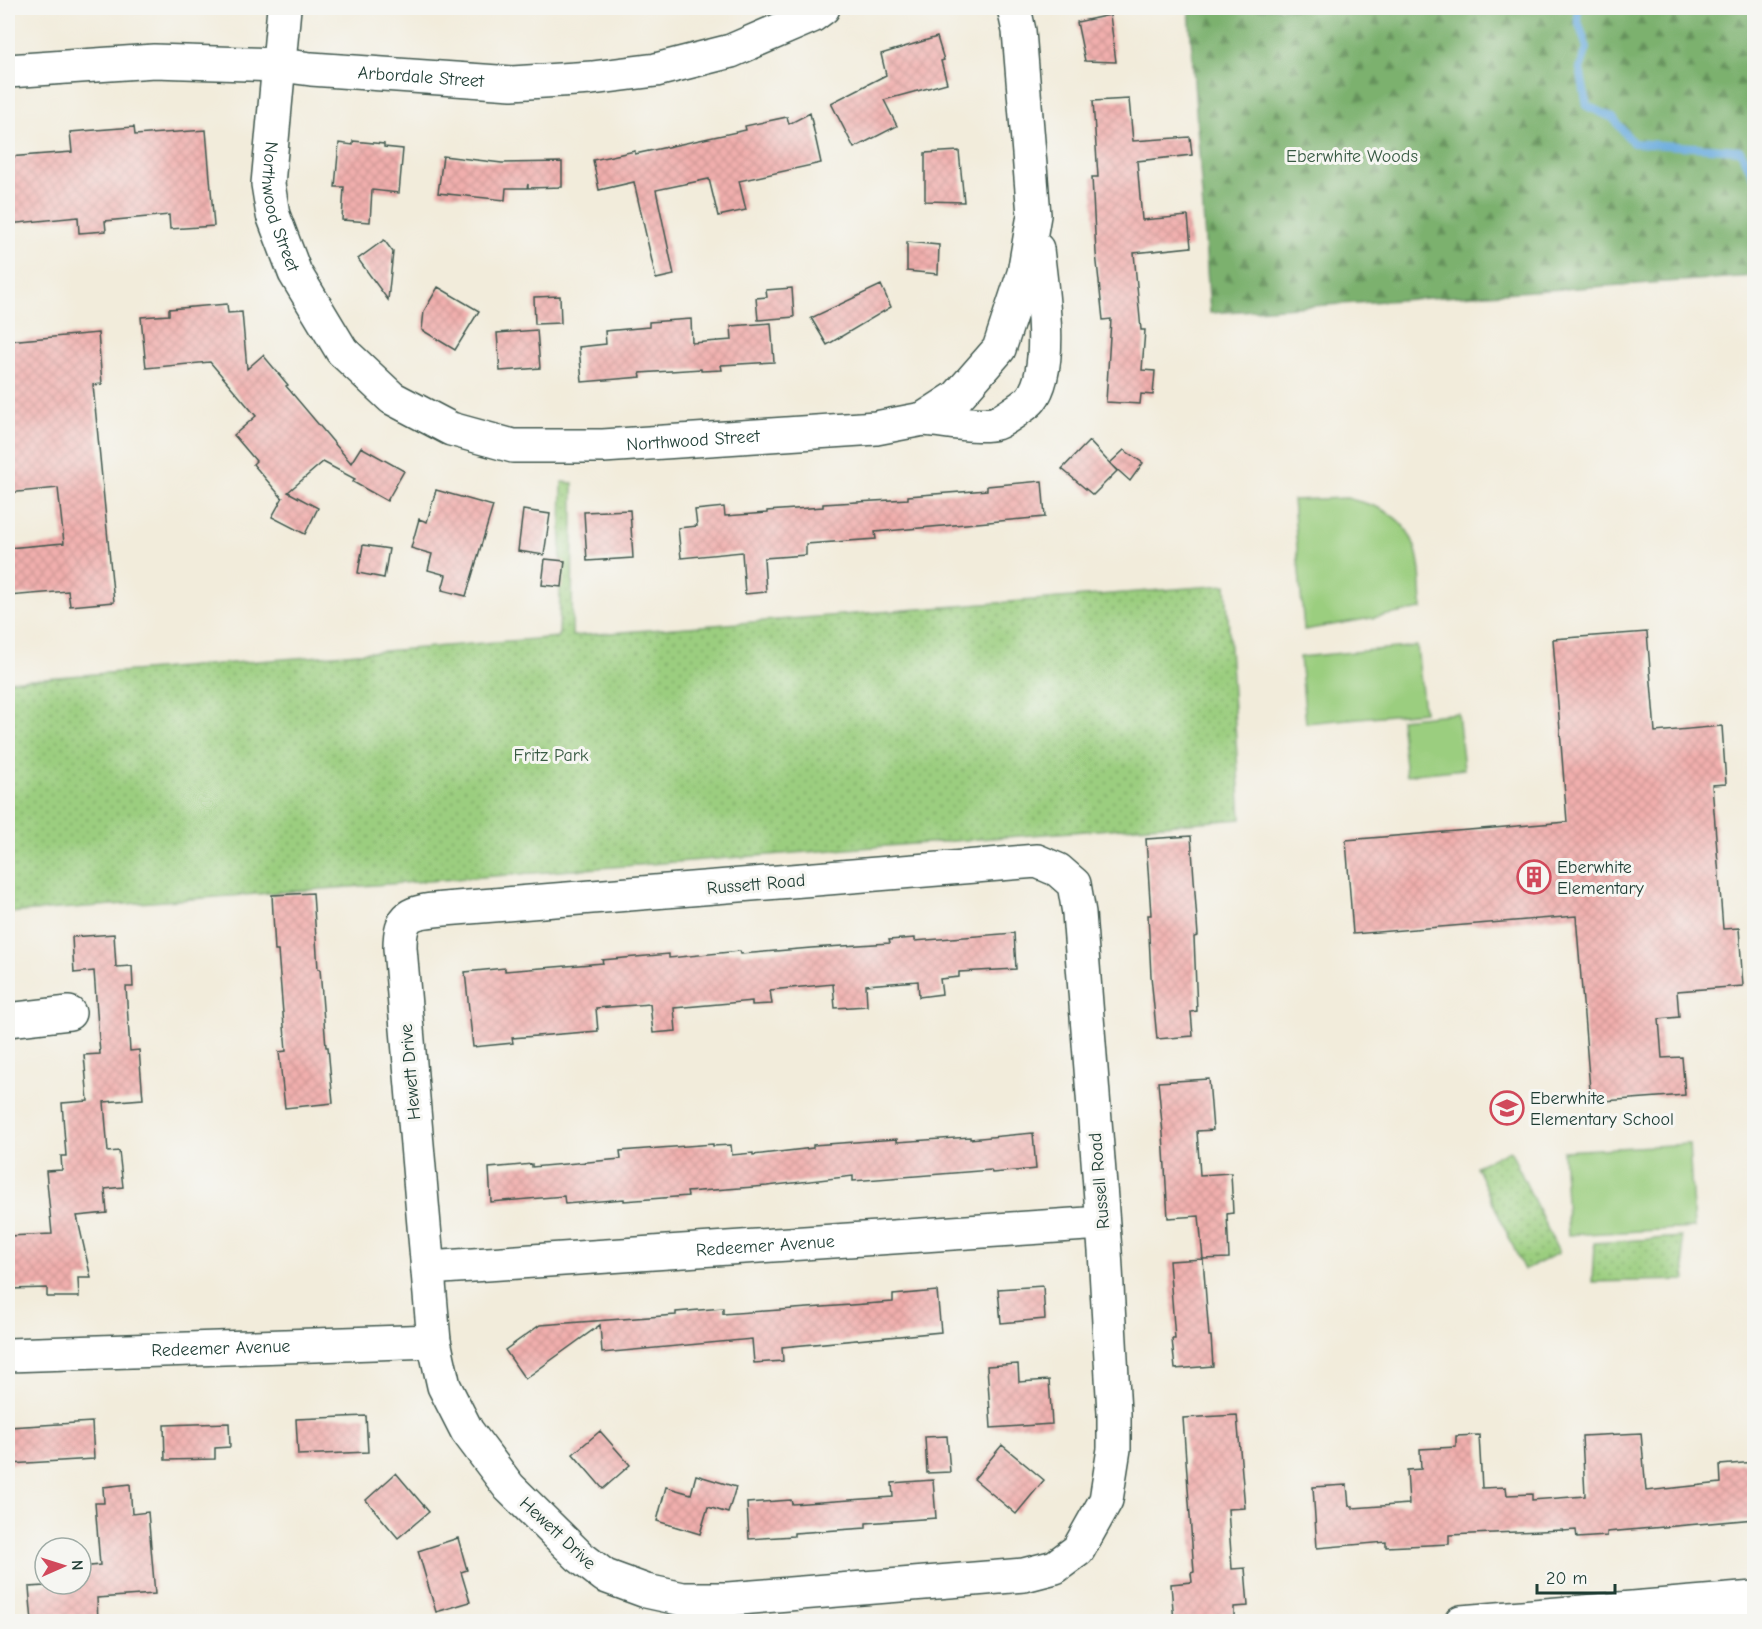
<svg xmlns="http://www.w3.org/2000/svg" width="1762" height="1629" viewBox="0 0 1762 1629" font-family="'Comic Neue',sans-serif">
	<defs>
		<pattern id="forest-firs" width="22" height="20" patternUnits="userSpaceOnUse" patternTransform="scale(1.5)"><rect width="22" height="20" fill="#7cb16e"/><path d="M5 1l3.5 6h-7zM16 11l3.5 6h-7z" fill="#65915b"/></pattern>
		<pattern id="park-dots" width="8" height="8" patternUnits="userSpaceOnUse" patternTransform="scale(1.5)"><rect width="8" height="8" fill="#9bce7f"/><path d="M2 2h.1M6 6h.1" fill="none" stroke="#7ea869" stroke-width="1.8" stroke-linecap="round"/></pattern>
		<pattern id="building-cross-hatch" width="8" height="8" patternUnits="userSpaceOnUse" patternTransform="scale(1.5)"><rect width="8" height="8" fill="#f1afad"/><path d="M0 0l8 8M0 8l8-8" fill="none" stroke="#ce9795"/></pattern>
	</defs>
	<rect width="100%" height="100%" fill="#f6f6f2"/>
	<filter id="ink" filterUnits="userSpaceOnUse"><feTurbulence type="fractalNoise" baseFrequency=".0167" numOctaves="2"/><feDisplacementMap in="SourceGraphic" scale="12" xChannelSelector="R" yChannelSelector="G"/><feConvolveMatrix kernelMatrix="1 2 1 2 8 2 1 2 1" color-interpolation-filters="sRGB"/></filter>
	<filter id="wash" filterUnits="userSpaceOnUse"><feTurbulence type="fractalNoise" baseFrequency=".008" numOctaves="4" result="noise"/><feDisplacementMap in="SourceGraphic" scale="24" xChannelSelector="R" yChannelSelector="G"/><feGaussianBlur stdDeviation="1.35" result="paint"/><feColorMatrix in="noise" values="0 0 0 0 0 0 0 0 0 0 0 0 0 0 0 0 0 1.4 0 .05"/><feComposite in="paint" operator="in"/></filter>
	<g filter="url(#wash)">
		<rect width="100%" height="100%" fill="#f2ecdb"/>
		<path fill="url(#forest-firs)" stroke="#4e7751" stroke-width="1.5" d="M 1189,8 L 1754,8 L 1754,276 L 1210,313 Z"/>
		<path fill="url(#park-dots)" stroke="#5d865a" stroke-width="1.5" d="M 562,482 L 573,483 L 572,636 L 1226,585 L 1241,819 L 8,913 L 8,681 L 559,637 Z
			M 1510,1150 L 1559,1253 L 1524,1270 L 1476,1166 Z
			M 1681,1237 L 1686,1280 L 1592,1282 L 1594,1243 Z"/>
		<path fill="#9bce7f" stroke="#5d865a" stroke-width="1.5" d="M 1347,498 C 1359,502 1372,504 1383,510 C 1423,531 1420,570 1422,609 L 1304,630 L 1293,500 Z
			M 1417,646 L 1424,712 L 1306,723 L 1300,657 Z
			M 1458,713 L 1464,769 L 1406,775 L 1400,719 Z
			M 1689,1144 L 1694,1228 L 1568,1235 L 1563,1151 Z"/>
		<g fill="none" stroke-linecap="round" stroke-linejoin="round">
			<path stroke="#69abdd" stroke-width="8" d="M 1577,8 L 1578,21 L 1587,48 L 1580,69 L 1587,106 L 1613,118 L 1633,143 L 1740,150 L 1754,177"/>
		</g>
		<g id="blocks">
			<path fill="url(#building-cross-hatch)" d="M 1110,15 L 1116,62 L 1085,61 L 1077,22 Z
				M 937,37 L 944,60 L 941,61 L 947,83 L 884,100 L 897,126 L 854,148 L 831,103 L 886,75 L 881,54 Z
				M 1129,99 L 1133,141 L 1190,137 L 1192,155 L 1137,161 L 1142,220 L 1188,216 L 1191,247 L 1134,253 L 1141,330 L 1145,330 L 1142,370 L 1155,371 L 1153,395 L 1141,394 L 1140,404 L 1106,402 L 1111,319 L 1103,320 L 1096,253 L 1092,177 L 1098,177 L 1093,101 Z
				M 810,113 L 821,163 L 739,181 L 746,210 L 718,216 L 709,179 L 656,190 L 674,275 L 656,279 L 634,182 L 599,190 L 593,160 L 635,151 L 635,154 L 746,130 L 745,126 L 787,117 L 789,124 Z
				M 134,127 L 135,135 L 206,130 L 214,226 L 170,229 L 169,215 L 105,221 L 106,231 L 79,233 L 78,217 L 8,224 L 8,157 L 72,152 L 70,132 Z
				M 353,141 L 384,144 L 384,147 L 403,149 L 399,193 L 372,190 L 370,222 L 342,220 L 344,187 L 335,187 L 339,143 L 353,145 Z
				M 959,151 L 964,202 L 925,201 L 925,153 Z
				M 443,156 L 502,163 L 562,162 L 562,187 L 528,188 L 528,184 L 527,188 L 506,188 L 505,200 L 438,193 Z
				M 384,240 L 393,252 L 388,300 L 358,259 Z
				M 907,242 L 939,245 L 938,274 L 907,271 Z
				M 881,285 L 891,307 L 827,345 L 811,318 Z
				M 438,287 L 479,311 L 455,350 L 422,330 L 424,311 Z
				M 792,288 L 794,317 L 758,320 L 756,298 L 767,297 L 766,290 Z
				M 560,296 L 561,323 L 535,324 L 534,297 Z
				M 227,304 L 228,313 L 242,312 L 247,369 L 263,355 L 288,385 L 286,386 L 351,463 L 361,447 L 404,471 L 387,501 L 353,482 L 355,479 L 323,462 L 288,492 L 318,508 L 305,534 L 272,517 L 283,497 L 282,498 L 253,464 L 256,461 L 234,435 L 256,416 L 210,362 L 146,368 L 141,317 L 169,315 L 169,309 Z
				M 691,319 L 692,343 L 732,340 L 731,326 L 771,323 L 774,362 L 721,365 L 722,370 L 701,371 L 701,369 L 640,373 L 641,377 L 582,382 L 579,347 L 606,344 L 605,331 L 649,327 L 649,322 Z
				M 537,330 L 540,368 L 500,371 L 497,333 Z
				M 98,333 L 102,384 L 93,385 L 114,602 L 70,606 L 68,591 L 8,596 L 8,548 L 64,543 L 58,488 L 8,493 L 8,341 Z
				M 1089,441 L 1117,471 L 1093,495 L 1062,469 Z
				M 1124,450 L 1143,463 L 1130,481 L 1110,463 Z
				M 1042,481 L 1045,517 L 875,532 L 876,539 L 806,544 L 806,555 L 764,558 L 766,592 L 745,594 L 742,552 L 681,558 L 678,528 L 697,526 L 695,510 L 724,507 L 725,516 L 767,513 L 767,511 L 823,507 L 823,504 L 908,499 L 908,496 L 987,490 L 987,486 Z
				M 436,490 L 493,506 L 466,596 L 442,590 L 446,575 L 428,570 L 432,554 L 411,548 L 419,519 L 427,522 Z
				M 523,510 L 550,514 L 544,555 L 518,551 Z
				M 630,510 L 633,558 L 587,561 L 584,512 Z
				M 363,545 L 389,549 L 384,578 L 358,573 Z
				M 545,559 L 565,561 L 562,587 L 542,585 Z
				M 1647,632 L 1655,732 L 1722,726 L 1726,784 L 1712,785 L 1723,929 L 1739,928 L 1743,986 L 1677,991 L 1679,1017 L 1659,1019 L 1662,1058 L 1682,1057 L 1685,1095 L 1591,1102 L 1576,916 L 1353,934 L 1346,840 L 1567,822 L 1553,639 Z
				M 1191,836 L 1198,936 L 1194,937 L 1197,1011 L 1191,1012 L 1193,1036 L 1157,1039 L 1151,976 L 1148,915 L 1151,915 L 1146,839 Z
				M 313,893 L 318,969 L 320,969 L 326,1047 L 328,1047 L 333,1103 L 285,1108 L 279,1052 L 286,1051 L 278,951 L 275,951 L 272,895 Z
				M 1014,933 L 1016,969 L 959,972 L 959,977 L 940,979 L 942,994 L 919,997 L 918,981 L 866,985 L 867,1006 L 835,1008 L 833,984 L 770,990 L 772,1004 L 752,1005 L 752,1001 L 674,1008 L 676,1031 L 653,1033 L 650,1004 L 596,1008 L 598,1031 L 512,1038 L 513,1043 L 473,1047 L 465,972 L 505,968 L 505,971 L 603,963 L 602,960 L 669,954 L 669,958 L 740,951 L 741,954 L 811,948 L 890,943 L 889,940 L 915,938 L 915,941 Z
				M 114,934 L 116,967 L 132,966 L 133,987 L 126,987 L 130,1051 L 139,1050 L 143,1099 L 104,1102 L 108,1152 L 119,1151 L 123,1187 L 105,1189 L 107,1213 L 77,1216 L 91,1278 L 78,1278 L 79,1297 L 47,1297 L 47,1288 L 10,1289 L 10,1280 L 8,1280 L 8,1236 L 52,1234 L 46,1171 L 62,1170 L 61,1156 L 66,1156 L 62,1103 L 88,1101 L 84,1055 L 100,1054 L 94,971 L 74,973 L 72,937 Z
				M 1209,1079 L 1213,1130 L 1197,1131 L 1200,1175 L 1231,1173 L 1233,1213 L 1227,1214 L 1229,1258 L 1203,1259 L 1199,1216 L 1168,1218 L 1163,1134 L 1158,1082 Z
				M 1033,1133 L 1036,1169 L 992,1173 L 991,1170 L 853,1181 L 853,1176 L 767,1186 L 687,1192 L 688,1196 L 624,1201 L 624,1199 L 565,1204 L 564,1196 L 491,1202 L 489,1168 L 532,1164 L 532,1167 L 621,1159 L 620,1151 L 713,1144 L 713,1146 L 731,1145 L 732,1155 L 753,1153 L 753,1155 L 813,1148 L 813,1145 L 897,1139 L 897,1142 L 970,1137 L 970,1139 Z
				M 1203,1259 L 1209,1336 L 1211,1336 L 1213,1366 L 1175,1369 L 1172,1339 L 1175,1339 L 1169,1261 Z
				M 1043,1286 L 1045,1319 L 1001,1323 L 998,1289 Z
				M 937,1291 L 941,1332 L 782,1347 L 783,1361 L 754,1363 L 752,1339 L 602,1353 L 600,1325 L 525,1379 L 505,1350 L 540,1325 L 676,1315 L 676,1312 L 723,1308 L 723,1314 L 893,1302 L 893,1295 Z
				M 1018,1364 L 1019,1382 L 1049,1380 L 1052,1424 L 991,1428 L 987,1366 Z
				M 1237,1415 L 1245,1508 L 1228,1509 L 1232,1569 L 1245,1568 L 1248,1606 L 1234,1607 L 1234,1617 L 1174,1622 L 1171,1584 L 1192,1582 L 1191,1573 L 1194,1572 L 1183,1418 Z
				M 366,1416 L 368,1452 L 298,1455 L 296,1419 Z
				M 92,1422 L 94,1459 L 10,1464 L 9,1427 Z
				M 229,1423 L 230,1447 L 215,1448 L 215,1459 L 165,1460 L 164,1425 Z
				M 600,1431 L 630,1465 L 603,1489 L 573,1454 Z
				M 1641,1433 L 1646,1491 L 1721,1483 L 1720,1465 L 1755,1462 L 1755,1519 L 1607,1532 L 1607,1536 L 1577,1538 L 1576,1530 L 1563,1531 L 1563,1530 L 1449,1535 L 1449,1544 L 1386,1547 L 1386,1542 L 1317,1548 L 1313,1487 L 1347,1485 L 1349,1506 L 1353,1506 L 1353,1508 L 1409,1504 L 1407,1470 L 1421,1469 L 1420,1449 L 1456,1447 L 1456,1436 L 1479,1435 L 1482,1488 L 1506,1487 L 1507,1495 L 1532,1494 L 1532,1500 L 1585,1496 L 1582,1436 Z
				M 947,1436 L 950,1472 L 927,1473 L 925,1437 Z
				M 1002,1445 L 1044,1480 L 1016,1514 L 974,1479 Z
				M 396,1473 L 429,1512 L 398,1538 L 366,1500 Z
				M 696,1475 L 736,1487 L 728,1513 L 708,1507 L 700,1534 L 657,1521 L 666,1487 L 691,1494 Z
				M 933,1480 L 936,1518 L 866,1523 L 866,1528 L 794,1533 L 794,1536 L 749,1539 L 747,1503 L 791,1500 L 792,1504 L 893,1497 L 892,1483 Z
				M 130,1484 L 132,1514 L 148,1512 L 155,1594 L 97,1598 L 98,1622 L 32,1622 L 29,1587 L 45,1586 L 45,1584 L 81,1584 L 81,1567 L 100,1565 L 95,1503 L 104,1503 L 103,1487 Z
				M 458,1538 L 467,1570 L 461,1572 L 470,1602 L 436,1612 L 418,1551 Z"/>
		</g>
	</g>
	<g filter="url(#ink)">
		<use href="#blocks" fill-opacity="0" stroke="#3f574d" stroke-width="1.5"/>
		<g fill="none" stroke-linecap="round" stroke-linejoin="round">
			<defs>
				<g id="minor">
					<path id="s1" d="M 284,8 L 268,184 L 273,215 L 295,273 L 342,351 L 392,398 L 451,429 L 513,446 L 603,446 L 876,428 L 923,419 L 957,397 L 999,349 L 1024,273 L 1034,215 L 1019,31 L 1014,8"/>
					<path id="s2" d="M 8,71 L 154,61 L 280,65 L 311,69 L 512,83 L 592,78 L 656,70 L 731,51 L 812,16 L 823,8"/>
					<path d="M 923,419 C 942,420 979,428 996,423 C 1004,420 1010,415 1016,411 C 1021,407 1027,404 1031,399 C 1055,369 1041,286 1037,249"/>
					<path d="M 1037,861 L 1058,870 L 1074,884 L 1079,913 L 1105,1251 L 1114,1413 L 1114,1449 L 1106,1500 L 1078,1550 L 1055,1567 L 1024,1575 L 728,1599 L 683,1599 L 646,1591 L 605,1576 L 579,1556 L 509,1487 L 467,1431 L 444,1386 L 434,1341 L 400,948 C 400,912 412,912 444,909 Z"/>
					<path d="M 8,1020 L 69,1013"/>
					<path id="s3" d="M 428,1268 L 1102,1223"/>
					<path id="s4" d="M 8,1355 L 434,1341"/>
					<path d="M 1461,1622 L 1754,1598"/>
				</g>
			</defs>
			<use href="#minor" stroke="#3f574d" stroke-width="36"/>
			<use href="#minor" stroke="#fff" stroke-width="33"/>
		</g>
	</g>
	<defs>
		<symbol id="building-ring" viewBox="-11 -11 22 22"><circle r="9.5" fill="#f6f6f2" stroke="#d1495b" stroke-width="1.5"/><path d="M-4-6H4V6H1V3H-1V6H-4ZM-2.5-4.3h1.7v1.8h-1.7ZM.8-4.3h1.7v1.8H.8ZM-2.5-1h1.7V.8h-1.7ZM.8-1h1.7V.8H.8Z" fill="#d1495b"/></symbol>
		<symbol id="school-ring" viewBox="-11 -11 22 22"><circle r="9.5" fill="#f6f6f2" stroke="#d1495b" stroke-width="1.5"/><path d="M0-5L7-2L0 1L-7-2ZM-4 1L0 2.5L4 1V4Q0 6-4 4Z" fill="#d1495b"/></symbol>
	</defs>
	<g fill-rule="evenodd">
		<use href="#building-ring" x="1515" y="858" width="38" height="38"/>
		<use href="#school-ring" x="1488" y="1089" width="38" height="38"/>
	</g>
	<g text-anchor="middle" stroke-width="6" stroke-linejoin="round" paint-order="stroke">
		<g font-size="18" fill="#1f3d34" stroke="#f6f6f2">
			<text dy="6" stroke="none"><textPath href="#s2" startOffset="414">Arbordale Street</textPath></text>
			<text dy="6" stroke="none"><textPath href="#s1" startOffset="201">Northwood Street</textPath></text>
			<text dy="6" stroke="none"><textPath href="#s1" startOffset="741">Northwood Street</textPath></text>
			<text transform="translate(756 884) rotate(-5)" y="6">Russett Road</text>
			<text transform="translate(410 1072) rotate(-95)" y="6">Hewett Drive</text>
			<text transform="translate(1099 1181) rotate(-95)" y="6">Russell Road</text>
			<text dy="6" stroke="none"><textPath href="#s3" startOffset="338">Redeemer Avenue</textPath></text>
			<text dy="6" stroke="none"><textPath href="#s4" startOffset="213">Redeemer Avenue</textPath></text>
			<text transform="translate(558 1533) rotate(43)" y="6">Hewett Drive</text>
		</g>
		<g font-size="18" fill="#385a43" stroke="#f6f6f2">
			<text x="1352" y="162">Eberwhite Woods</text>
			<text x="551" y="761">Fritz Park</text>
		</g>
		<g font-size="18" fill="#1f3d34" stroke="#f6f6f2" text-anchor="start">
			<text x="1557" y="873">Eberwhite<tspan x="1557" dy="21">Elementary</tspan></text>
			<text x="1530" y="1104">Eberwhite<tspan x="1530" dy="21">Elementary School</tspan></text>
		</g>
	</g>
	<rect width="1762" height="1629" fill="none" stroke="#f6f6f2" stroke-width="30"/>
	<g transform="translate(63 1566) rotate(87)"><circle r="28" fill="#f6f6f2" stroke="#a0aca6" stroke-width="1.5"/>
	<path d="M0-4.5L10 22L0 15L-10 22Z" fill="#d1495b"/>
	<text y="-9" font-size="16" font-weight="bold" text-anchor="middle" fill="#1f3d34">N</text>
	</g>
	<path d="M1537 1584v9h78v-9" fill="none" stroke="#1f3d34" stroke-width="3"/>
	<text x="1546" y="1584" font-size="18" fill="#1f3d34" stroke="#f6f6f2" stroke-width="4.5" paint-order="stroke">20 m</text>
</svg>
